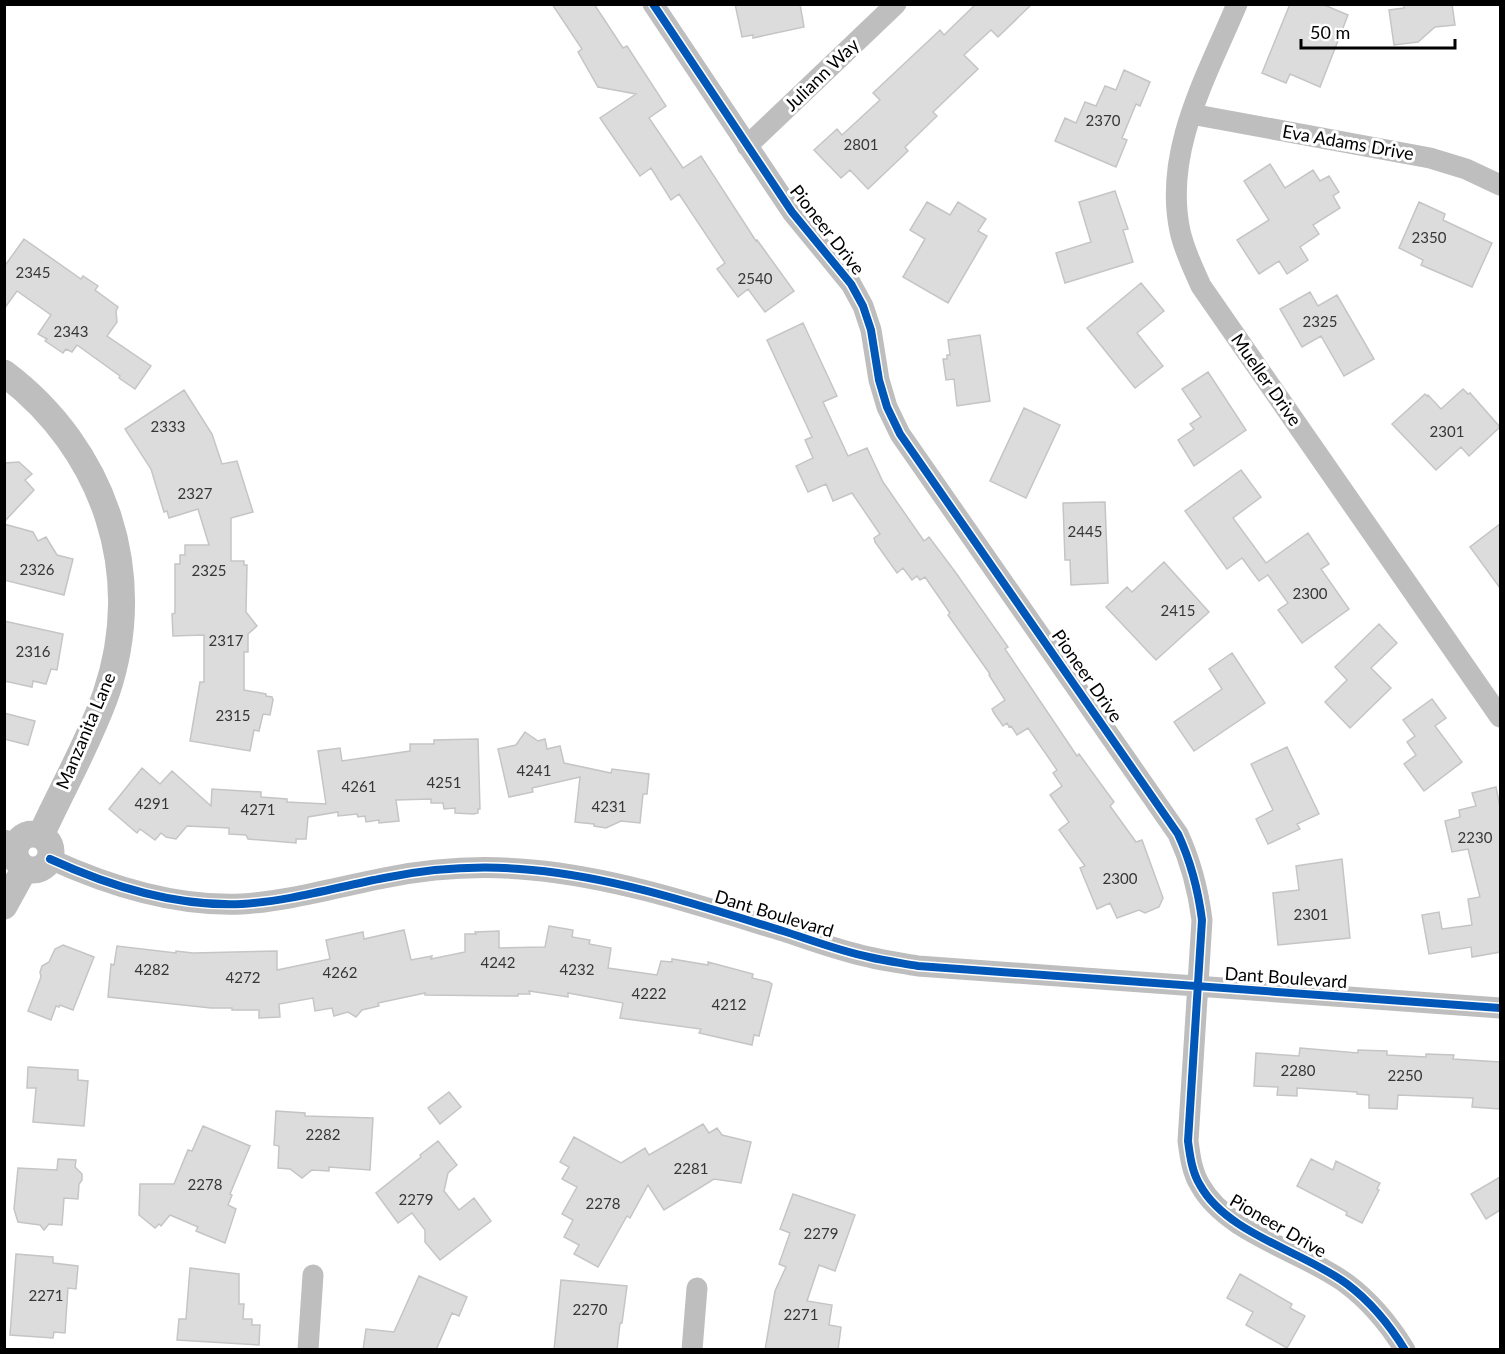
<svg xmlns="http://www.w3.org/2000/svg" width="1505" height="1354" viewBox="0 0 1505 1354" font-family="Lato,sans-serif">
	<rect width="100%" height="100%" fill="#fff"/>
	<path fill="#dcdcdc" stroke="#c5c5c5" stroke-width="1.5" d="M 552,4 L 594,4 L 623,48 L 627,46 L 666,106 L 649,118 L 683,168 L 701,156 L 756,241 L 757,240 L 794,291 L 765,312 L 748,289 L 738,297 L 717,269 L 725,263 L 679,194 L 671,200 L 651,168 L 640,176 L 600,118 L 636,94 L 598,87 L 578,52 L 582,49 Z
		M 735,4 L 800,4 L 804,27 L 753,38 L 753,35 L 742,37 Z
		M 976,4 L 1032,4 L 998,37 L 991,30 L 964,55 L 978,69 L 933,112 L 937,116 L 905,147 L 908,151 L 868,189 L 850,170 L 841,178 L 814,150 L 837,129 L 842,135 L 880,100 L 873,93 L 940,30 L 944,35 Z
		M 1290,4 L 1322,4 L 1348,15 L 1320,87 L 1290,74 L 1286,83 L 1262,73 Z
		M 1404,4 L 1452,4 L 1455,25 L 1435,27 L 1418,42 L 1394,45 L 1389,10 L 1404,8 Z
		M 1124,70 L 1150,82 L 1140,106 L 1136,104 L 1122,138 L 1127,140 L 1116,167 L 1055,141 L 1065,118 L 1076,123 L 1085,102 L 1096,106 L 1105,86 L 1116,90 Z
		M 1270,164 L 1285,188 L 1313,170 L 1320,181 L 1329,176 L 1339,192 L 1333,196 L 1340,208 L 1313,225 L 1319,234 L 1300,247 L 1308,260 L 1287,274 L 1279,261 L 1259,274 L 1237,240 L 1269,220 L 1244,181 Z
		M 1115,191 L 1128,229 L 1123,230 L 1133,262 L 1065,283 L 1056,253 L 1091,242 L 1079,202 Z
		M 927,202 L 950,215 L 958,202 L 986,219 L 978,231 L 987,236 L 948,303 L 903,277 L 925,239 L 910,230 Z
		M 1419,202 L 1445,214 L 1443,220 L 1492,243 L 1472,287 L 1421,265 L 1423,260 L 1399,248 Z
		M 24,239 L 81,279 L 83,276 L 98,286 L 95,290 L 118,307 L 116,311 L 117,322 L 107,336 L 151,366 L 135,389 L 119,378 L 120,376 L 77,345 L 72,352 L 66,349 L 63,353 L 45,341 L 47,339 L 38,334 L 51,315 L 17,291 L 4,309 L 4,267 Z
		M 1141,283 L 1164,311 L 1137,333 L 1163,366 L 1135,388 L 1087,328 Z
		M 1310,292 L 1318,306 L 1337,295 L 1374,359 L 1344,376 L 1321,336 L 1302,347 L 1280,309 Z
		M 803,323 L 837,396 L 823,402 L 848,456 L 867,448 L 883,482 L 924,541 L 929,537 L 956,573 L 1008,647 L 1005,649 L 1077,756 L 1079,754 L 1114,802 L 1110,806 L 1136,842 L 1142,840 L 1163,898 L 1159,907 L 1145,913 L 1139,910 L 1117,918 L 1110,903 L 1097,909 L 1080,868 L 1085,866 L 1059,830 L 1069,822 L 1050,795 L 1062,786 L 1053,773 L 1057,770 L 1028,728 L 1017,735 L 1011,726 L 1009,727 L 1007,723 L 1003,726 L 994,713 L 992,709 L 1005,700 L 989,675 L 990,674 L 948,615 L 950,613 L 925,577 L 920,580 L 917,576 L 912,580 L 903,568 L 897,573 L 875,542 L 874,538 L 880,534 L 852,493 L 833,501 L 826,484 L 808,492 L 796,466 L 813,458 L 805,440 L 812,437 L 767,340 Z
		M 980,335 L 990,401 L 957,406 L 954,379 L 946,380 L 943,359 L 947,359 L 947,355 L 950,355 L 948,340 Z
		M 1208,372 L 1246,430 L 1194,466 L 1178,440 L 1194,429 L 1190,424 L 1201,417 L 1182,389 Z
		M 1463,389 L 1468,394 L 1470,393 L 1500,427 L 1469,456 L 1461,447 L 1436,470 L 1392,424 L 1425,394 L 1427,396 L 1428,395 L 1441,409 Z
		M 184,390 L 212,434 L 222,464 L 237,461 L 253,512 L 231,518 L 231,561 L 244,561 L 244,565 L 247,565 L 246,612 L 257,626 L 248,634 L 248,652 L 244,652 L 244,690 L 266,694 L 266,696 L 272,697 L 273,700 L 270,715 L 263,714 L 259,731 L 254,730 L 250,751 L 190,741 L 200,682 L 204,682 L 204,635 L 173,636 L 172,614 L 175,613 L 175,564 L 180,564 L 180,555 L 185,555 L 185,545 L 209,545 L 198,509 L 169,518 L 167,511 L 164,512 L 151,469 L 125,429 Z
		M 1024,408 L 1060,425 L 1026,498 L 990,481 Z
		M 19,462 L 32,474 L 25,480 L 34,490 L 4,522 L 4,463 Z
		M 1241,470 L 1261,497 L 1233,518 L 1266,563 L 1308,533 L 1329,564 L 1321,569 L 1349,609 L 1302,643 L 1278,610 L 1288,603 L 1268,575 L 1259,581 L 1242,558 L 1227,569 L 1185,511 Z
		M 1105,502 L 1108,583 L 1071,585 L 1070,560 L 1065,560 L 1063,503 Z
		M 4,524 L 33,532 L 38,541 L 46,537 L 57,555 L 73,559 L 64,595 L 4,580 Z
		M 1500,524 L 1500,588 L 1470,547 Z
		M 1164,562 L 1209,612 L 1156,660 L 1106,607 L 1127,587 L 1132,592 Z
		M 4,621 L 63,634 L 57,670 L 51,669 L 46,684 L 33,681 L 32,687 L 4,681 Z
		M 1379,624 L 1397,643 L 1371,668 L 1391,688 L 1350,728 L 1325,702 L 1347,680 L 1335,667 Z
		M 1232,653 L 1265,703 L 1194,751 L 1174,722 L 1222,689 L 1209,669 Z
		M 1432,699 L 1446,718 L 1435,726 L 1462,762 L 1424,791 L 1404,764 L 1416,755 L 1407,742 L 1415,736 L 1403,720 Z
		M 4,713 L 35,721 L 28,745 L 4,739 Z
		M 525,732 L 538,741 L 545,739 L 547,749 L 560,746 L 564,763 L 611,773 L 612,769 L 649,774 L 647,794 L 643,794 L 640,823 L 621,821 L 606,828 L 594,826 L 594,824 L 575,822 L 580,777 L 532,788 L 533,792 L 509,797 L 498,749 L 516,745 Z
		M 478,739 L 480,809 L 478,809 L 478,813 L 474,814 L 455,813 L 455,808 L 444,809 L 443,803 L 431,803 L 431,799 L 396,800 L 399,821 L 379,823 L 379,820 L 366,822 L 365,816 L 358,817 L 357,814 L 338,816 L 338,812 L 308,817 L 306,839 L 296,839 L 296,843 L 248,839 L 246,835 L 229,834 L 229,828 L 187,826 L 176,839 L 166,837 L 161,833 L 155,840 L 140,829 L 137,833 L 109,809 L 142,768 L 160,784 L 172,771 L 211,806 L 212,789 L 261,792 L 261,797 L 287,799 L 287,802 L 326,804 L 318,751 L 340,748 L 342,761 L 410,751 L 410,744 L 434,744 L 434,740 Z
		M 1287,747 L 1319,814 L 1297,824 L 1300,829 L 1268,844 L 1256,819 L 1273,810 L 1251,764 Z
		M 1496,787 L 1500,807 L 1500,952 L 1472,957 L 1471,947 L 1429,954 L 1422,915 L 1439,912 L 1442,929 L 1472,925 L 1468,899 L 1480,897 L 1468,849 L 1452,852 L 1445,821 L 1460,817 L 1459,810 L 1476,806 L 1472,793 Z
		M 1342,859 L 1350,938 L 1278,945 L 1273,893 L 1299,890 L 1296,866 Z
		M 549,926 L 573,930 L 572,937 L 590,940 L 589,944 L 611,948 L 608,968 L 657,975 L 661,961 L 672,962 L 672,959 L 708,965 L 708,962 L 753,974 L 752,978 L 769,982 L 772,984 L 759,1036 L 754,1035 L 752,1045 L 699,1033 L 701,1029 L 620,1018 L 623,1003 L 568,993 L 568,997 L 529,991 L 530,994 L 518,994 L 518,996 L 425,995 L 425,993 L 378,1003 L 379,1006 L 362,1010 L 356,1017 L 348,1012 L 334,1016 L 332,1008 L 315,1011 L 313,998 L 279,1004 L 280,1017 L 259,1018 L 259,1010 L 232,1010 L 232,1008 L 211,1008 L 108,997 L 111,964 L 114,965 L 117,946 L 176,953 L 176,951 L 193,953 L 277,951 L 277,970 L 330,959 L 326,940 L 363,932 L 364,939 L 404,930 L 411,960 L 432,956 L 431,959 L 465,952 L 465,934 L 476,934 L 475,932 L 499,931 L 499,948 L 545,947 Z
		M 63,945 L 94,957 L 73,1010 L 60,1005 L 59,1007 L 56,1006 L 51,1020 L 28,1011 L 41,977 L 40,972 L 42,966 L 49,962 L 55,949 Z
		M 1300,1048 L 1358,1053 L 1358,1050 L 1387,1051 L 1387,1055 L 1426,1057 L 1426,1054 L 1454,1055 L 1453,1059 L 1500,1062 L 1500,1109 L 1472,1107 L 1473,1098 L 1398,1095 L 1397,1109 L 1369,1108 L 1369,1095 L 1357,1094 L 1357,1092 L 1297,1088 L 1297,1096 L 1277,1095 L 1278,1087 L 1254,1086 L 1256,1053 L 1299,1056 Z
		M 28,1067 L 78,1070 L 78,1080 L 88,1081 L 84,1126 L 33,1122 L 36,1088 L 27,1088 Z
		M 449,1092 L 461,1107 L 440,1124 L 428,1108 Z
		M 276,1111 L 305,1113 L 305,1116 L 373,1118 L 370,1170 L 329,1167 L 329,1171 L 312,1170 L 302,1178 L 290,1169 L 278,1168 L 279,1146 L 274,1145 Z
		M 703,1124 L 709,1133 L 717,1128 L 722,1135 L 751,1142 L 741,1183 L 714,1179 L 664,1210 L 648,1185 L 630,1218 L 627,1216 L 598,1267 L 574,1254 L 579,1245 L 564,1237 L 573,1220 L 562,1214 L 577,1187 L 562,1179 L 569,1167 L 560,1162 L 574,1137 L 621,1163 L 645,1148 L 649,1155 Z
		M 203,1126 L 250,1146 L 230,1194 L 232,1195 L 228,1205 L 236,1209 L 225,1243 L 196,1231 L 198,1227 L 170,1215 L 161,1226 L 159,1224 L 155,1228 L 139,1215 L 140,1184 L 174,1184 L 188,1150 L 192,1151 Z
		M 438,1141 L 457,1165 L 448,1173 L 444,1191 L 459,1210 L 474,1198 L 491,1221 L 440,1260 L 425,1242 L 425,1230 L 412,1213 L 398,1223 L 376,1193 L 421,1157 L 420,1155 Z
		M 58,1159 L 76,1160 L 75,1167 L 82,1174 L 82,1180 L 79,1184 L 78,1199 L 64,1198 L 62,1225 L 49,1224 L 44,1230 L 40,1225 L 18,1222 L 14,1209 L 18,1168 L 57,1170 Z
		M 1311,1159 L 1333,1170 L 1336,1161 L 1380,1183 L 1377,1189 L 1379,1190 L 1362,1223 L 1346,1215 L 1347,1212 L 1297,1186 Z
		M 1500,1177 L 1500,1210 L 1486,1219 L 1471,1194 Z
		M 793,1194 L 855,1215 L 835,1271 L 819,1265 L 807,1301 L 832,1305 L 829,1325 L 841,1327 L 838,1350 L 765,1350 L 775,1291 L 786,1267 L 779,1264 L 790,1233 L 780,1229 Z
		M 16,1254 L 53,1257 L 53,1263 L 78,1266 L 76,1289 L 68,1288 L 65,1333 L 54,1332 L 53,1338 L 10,1335 Z
		M 190,1268 L 239,1274 L 239,1304 L 244,1304 L 243,1319 L 252,1319 L 252,1325 L 260,1325 L 259,1345 L 177,1340 L 179,1319 L 186,1319 Z
		M 1240,1274 L 1292,1304 L 1290,1308 L 1305,1316 L 1287,1348 L 1246,1325 L 1253,1312 L 1227,1298 Z
		M 419,1276 L 467,1297 L 459,1316 L 452,1313 L 436,1350 L 363,1350 L 366,1329 L 394,1332 Z
		M 561,1280 L 627,1286 L 622,1323 L 620,1323 L 617,1350 L 554,1350 Z"/>
	<g fill="none" stroke-linecap="round" stroke-linejoin="round">
		<path stroke="#bebebe" stroke-width="21" d="M 653,4 L 792,212 L 851,284 L 863,306 L 871,330 L 879,380 L 887,407 L 900,434 L 1178,834 C 1191,862 1198,889 1202,920 L 1188,1141 C 1190,1156 1192,1172 1200,1185 C 1227,1234 1303,1251 1347,1284 C 1371,1302 1389,1324 1405,1350
			M 1237,4 C 1207,76 1163,151 1180,231 C 1184,250 1193,268 1201,286 L 1500,717
			M 1191,114 L 1430,158 L 1466,169 L 1500,185
			M 747,146 L 896,4
			M 4,840 L 16,844
			M 50,859 C 109,886 175,907 242,904 C 290,901 337,887 384,878 C 433,868 483,865 532,870 C 618,878 701,906 783,931 C 811,940 840,951 869,957 C 885,961 902,963 918,966 L 1500,1008
			M 308,1350 L 313,1275
			M 692,1350 L 697,1288"/>
		<path stroke="#bebebe" stroke-width="27" d="M 4,373 C 105,449 147,574 106,694 C 89,742 62,789 41,835
			M15 852a18 18 0 1 1 36 0a18 18 0 1 1-36 0Z
			M 4,906 L 25,868"/>
		<defs>
			<path id="cycleway" d="M 653,4 L 792,212 L 851,284 L 863,306 L 871,330 L 879,380 L 887,407 L 900,434 L 1178,834 C 1191,862 1198,889 1202,920 L 1188,1141 C 1190,1156 1192,1172 1200,1185 C 1227,1234 1303,1251 1347,1284 C 1371,1302 1389,1324 1405,1350
				M 50,859 C 109,886 175,907 242,904 C 290,901 337,887 384,878 C 433,868 483,865 532,870 C 618,878 701,906 783,931 C 811,940 840,951 869,957 C 885,961 902,963 918,966 L 1500,1008"/>
		</defs>
		<use href="#cycleway" stroke="#fff" stroke-width="11"/>
		<use href="#cycleway" stroke="#0057b8" stroke-width="8"/>
	</g>
	<g text-anchor="middle" stroke-width="6" stroke-linejoin="round" paint-order="stroke">
		<g font-size="15" fill="#373737">
			<text x="1103" y="126">2370</text>
			<text x="861" y="150">2801</text>
			<text x="1429" y="243">2350</text>
			<text x="33" y="278">2345</text>
			<text x="755" y="284">2540</text>
			<text x="1320" y="327">2325</text>
			<text x="71" y="337">2343</text>
			<text x="168" y="432">2333</text>
			<text x="1447" y="437">2301</text>
			<text x="195" y="499">2327</text>
			<text x="1085" y="537">2445</text>
			<text x="37" y="575">2326</text>
			<text x="209" y="576">2325</text>
			<text x="1310" y="599">2300</text>
			<text x="1178" y="616">2415</text>
			<text x="226" y="646">2317</text>
			<text x="33" y="657">2316</text>
			<text x="233" y="721">2315</text>
			<text x="534" y="776">4241</text>
			<text x="444" y="788">4251</text>
			<text x="359" y="792">4261</text>
			<text x="152" y="809">4291</text>
			<text x="609" y="812">4231</text>
			<text x="258" y="815">4271</text>
			<text x="1475" y="843">2230</text>
			<text x="1120" y="884">2300</text>
			<text x="1311" y="920">2301</text>
			<text x="498" y="968">4242</text>
			<text x="152" y="975">4282</text>
			<text x="577" y="975">4232</text>
			<text x="340" y="978">4262</text>
			<text x="243" y="983">4272</text>
			<text x="649" y="999">4222</text>
			<text x="729" y="1010">4212</text>
			<text x="1298" y="1076">2280</text>
			<text x="1405" y="1081">2250</text>
			<text x="323" y="1140">2282</text>
			<text x="691" y="1174">2281</text>
			<text x="205" y="1190">2278</text>
			<text x="416" y="1205">2279</text>
			<text x="603" y="1209">2278</text>
			<text x="821" y="1239">2279</text>
			<text x="46" y="1301">2271</text>
			<text x="590" y="1315">2270</text>
			<text x="801" y="1320">2271</text>
		</g>
		<g font-size="18" fill="#000" stroke="#fff">
			<text transform="translate(822 75) rotate(-44)" y="6">Juliann Way</text>
			<text transform="translate(1348 143) rotate(10)" y="6">Eva Adams Drive</text>
			<text transform="translate(827 230) rotate(52)" y="6">Pioneer Drive</text>
			<text transform="translate(1266 380) rotate(55)" y="6">Mueller Drive</text>
			<text transform="translate(1087 676) rotate(55)" y="6">Pioneer Drive</text>
			<text transform="translate(86 731) rotate(-67)" y="6">Manzanita Lane</text>
			<text transform="translate(774 914) rotate(17)" y="6">Dant Boulevard</text>
			<text transform="translate(1286 978) rotate(4)" y="6">Dant Boulevard</text>
			<text transform="translate(1278 1226) rotate(30)" y="6">Pioneer Drive</text>
		</g>
	</g>
	<rect width="1505" height="1354" fill="none" stroke="#000000" stroke-width="12"/>
	<path d="M1301 39v9h154v-9" fill="none" stroke="#000000" stroke-width="3"/>
	<text x="1310" y="39" font-size="18" fill="#000000" stroke="#ffffff" stroke-width="4.5" paint-order="stroke">50 m</text>
</svg>
